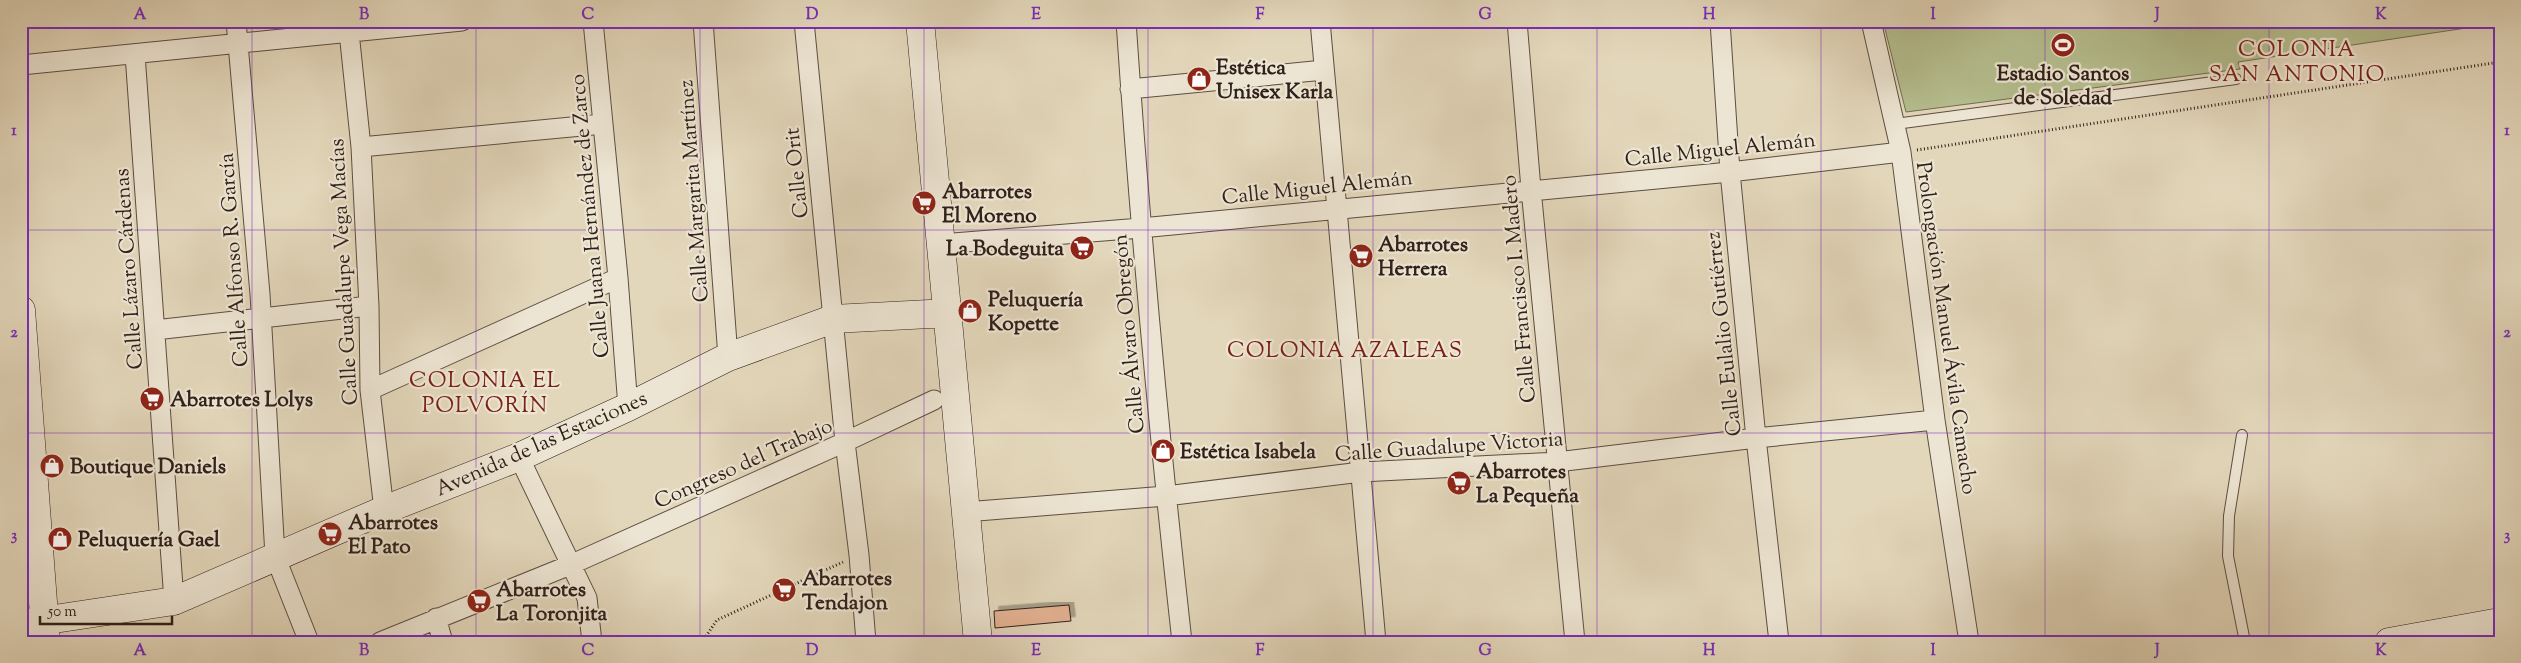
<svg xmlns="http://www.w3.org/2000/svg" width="2521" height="663" viewBox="0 0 2521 663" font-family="'Sorts Mill Goudy',serif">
	<defs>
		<filter id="shadow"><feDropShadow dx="4.5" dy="-4.5" stdDeviation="0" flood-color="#0004"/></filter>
	</defs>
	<rect width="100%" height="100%" fill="#e3d7bb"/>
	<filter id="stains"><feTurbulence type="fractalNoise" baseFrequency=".004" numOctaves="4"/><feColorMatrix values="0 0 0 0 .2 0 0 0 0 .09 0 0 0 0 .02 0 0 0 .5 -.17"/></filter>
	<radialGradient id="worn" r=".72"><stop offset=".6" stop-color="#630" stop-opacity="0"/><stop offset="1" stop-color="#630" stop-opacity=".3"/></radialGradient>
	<path fill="#b5be8f" stroke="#726f54" d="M 1883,21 L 2500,21 L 2500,23 L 2238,62 L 2240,69 L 1906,112 Z"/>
	<path fill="#e3b293" stroke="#2f201a" filter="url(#shadow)" d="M 1069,605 L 1071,621 L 995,628 L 994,611 Z"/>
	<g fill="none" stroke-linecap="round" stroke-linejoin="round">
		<defs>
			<path id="lane" d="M 1895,124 L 2236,79
				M 2242,435 L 2229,516 L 2228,556 L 2245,642"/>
			<path id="street" d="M 236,21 L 260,294 L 275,556 L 309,642
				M 593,21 L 618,278 L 628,407
				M 703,21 L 728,357
				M 804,21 L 845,442 L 859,555 L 866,642
				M 1126,21 C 1140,229 1159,435 1182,642
				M 1320,21 L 1376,642
				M 1517,21 L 1531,189 L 1575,642
				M 1720,21 L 1730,172 L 1756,438 L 1779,642
				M 1871,21 L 1901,152 L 1935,420 L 1969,642
				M 349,32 L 361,147 L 369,306 L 370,390 L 384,510
				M 135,54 L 174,601
				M 21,65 L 462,21
				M 1130,89 L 1324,70
				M 361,147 L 603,124
				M 941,244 L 1141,228 L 1730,172 L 1901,152
				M 155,330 L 369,306
				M 370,390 L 618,278
				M 519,457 L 587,598 L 592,642
				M 965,512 L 1166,496 L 1361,472 L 1557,462 L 1756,438 L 1935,420
				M 436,618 L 443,642
				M 380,642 L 570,565 L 845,442 L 934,400"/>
			<path id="secondary" d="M 920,21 L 978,642
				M 21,310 L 46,642
				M 21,624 L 174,601 L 384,510 L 519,457 L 628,407 L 728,357 L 833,319 L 949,313
				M 2389,642 L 2500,622"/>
		</defs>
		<use href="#lane" stroke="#5c4e42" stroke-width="12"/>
		<use href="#street" stroke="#5c4e42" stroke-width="21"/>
		<use href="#secondary" stroke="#2f201a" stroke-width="29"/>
		<path stroke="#2f201a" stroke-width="3" stroke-dasharray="1 2.5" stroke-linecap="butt" d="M 1917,150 L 2500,62
			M 702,642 L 717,620 L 843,562"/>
		<use href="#lane" stroke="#ede5d3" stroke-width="10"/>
		<use href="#street" stroke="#ede5d3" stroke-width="19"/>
		<use href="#secondary" stroke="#ede5d3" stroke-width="28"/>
	</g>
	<path fill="none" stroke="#7b2cbf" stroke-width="1" stroke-opacity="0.55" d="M 252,21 L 252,642M 476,21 L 476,642M 700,21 L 700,642M 924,21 L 924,642M 1148,21 L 1148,642M 1373,21 L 1373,642M 1597,21 L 1597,642M 1821,21 L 1821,642M 2045,21 L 2045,642M 2269,21 L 2269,642M 21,230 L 2500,230M 21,433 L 2500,433"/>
	<defs>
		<symbol id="stadium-disc" viewBox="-11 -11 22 22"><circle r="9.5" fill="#8f2418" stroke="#ede5d3"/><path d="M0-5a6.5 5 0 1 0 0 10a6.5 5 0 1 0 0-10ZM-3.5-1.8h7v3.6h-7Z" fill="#fff"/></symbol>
		<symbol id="shop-disc" viewBox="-11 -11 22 22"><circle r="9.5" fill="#8f2418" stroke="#ede5d3"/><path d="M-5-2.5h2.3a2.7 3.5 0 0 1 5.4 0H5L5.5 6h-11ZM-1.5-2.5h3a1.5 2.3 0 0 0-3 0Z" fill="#fff"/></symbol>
		<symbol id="supermarket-disc" viewBox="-11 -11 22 22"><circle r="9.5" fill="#8f2418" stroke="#ede5d3"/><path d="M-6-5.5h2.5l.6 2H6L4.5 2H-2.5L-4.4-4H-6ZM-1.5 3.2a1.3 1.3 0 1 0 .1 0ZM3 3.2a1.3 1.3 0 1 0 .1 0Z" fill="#fff"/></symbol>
	</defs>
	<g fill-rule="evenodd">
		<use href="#stadium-disc" x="2049" y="31" width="28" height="28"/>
		<use href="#shop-disc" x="1185" y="65" width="28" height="28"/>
		<use href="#supermarket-disc" x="910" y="189" width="28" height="28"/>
		<use href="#supermarket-disc" x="1068" y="234" width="28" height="28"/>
		<use href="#supermarket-disc" x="1347" y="242" width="28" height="28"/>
		<use href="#shop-disc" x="956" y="297" width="28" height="28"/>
		<use href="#supermarket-disc" x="138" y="385" width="28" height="28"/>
		<use href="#shop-disc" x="1149" y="437" width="28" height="28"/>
		<use href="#shop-disc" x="38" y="452" width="28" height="28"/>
		<use href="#supermarket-disc" x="1445" y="469" width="28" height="28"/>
		<use href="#supermarket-disc" x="316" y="520" width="28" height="28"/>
		<use href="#shop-disc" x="46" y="525" width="28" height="28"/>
		<use href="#supermarket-disc" x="770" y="576" width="28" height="28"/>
		<use href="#supermarket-disc" x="465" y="587" width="28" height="28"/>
	</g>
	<g text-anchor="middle" stroke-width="4.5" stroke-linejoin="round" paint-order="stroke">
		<g font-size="21" font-weight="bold" fill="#2f201a" stroke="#ede5d3" text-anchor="start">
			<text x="1216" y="74">Estética<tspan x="1216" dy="24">Unisex Karla</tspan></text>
			<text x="2063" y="80" text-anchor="middle">Estadio Santos<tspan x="2063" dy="24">de Soledad</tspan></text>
			<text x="942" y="198">Abarrotes<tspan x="942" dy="24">El Moreno</tspan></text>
			<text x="1378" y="251">Abarrotes<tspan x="1378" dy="24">Herrera</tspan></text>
			<text x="1064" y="255" text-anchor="end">La Bodeguita</text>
			<text x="988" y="306">Peluquería<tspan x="988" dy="24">Kopette</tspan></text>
			<text x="170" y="406">Abarrotes Lolys</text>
			<text x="1180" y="458">Estética Isabela</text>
			<text x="70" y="473">Boutique Daniels</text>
			<text x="1476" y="478">Abarrotes<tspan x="1476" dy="24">La Pequeña</tspan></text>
			<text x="348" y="529">Abarrotes<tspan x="348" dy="24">El Pato</tspan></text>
			<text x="78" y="546">Peluquería Gael</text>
			<text x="802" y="585">Abarrotes<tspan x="802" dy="24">Tendajon</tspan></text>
			<text x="496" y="596">Abarrotes<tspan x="496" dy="24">La Toronjita</tspan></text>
		</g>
		<g font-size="21" fill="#2f201a" stroke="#ede5d3">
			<text transform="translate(1720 149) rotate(-6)" y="7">Calle Miguel Alemán</text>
			<text transform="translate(796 173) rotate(-96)" y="7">Calle Orit</text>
			<text transform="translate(1317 187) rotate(-6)" y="7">Calle Miguel Alemán</text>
			<text transform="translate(693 191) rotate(-94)" y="7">Calle Margarita Martínez</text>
			<text transform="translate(589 216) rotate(-95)" y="7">Calle Juana Hernández de Zarco</text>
			<text transform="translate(233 260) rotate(-94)" y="7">Calle Alfonso R. García</text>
			<text transform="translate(128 269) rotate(-94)" y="7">Calle Lázaro Cárdenas</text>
			<text transform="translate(343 272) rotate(-93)" y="7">Calle Guadalupe Vega Macías</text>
			<text transform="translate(1518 289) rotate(-95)" y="7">Calle Francisco I. Madero</text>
			<text transform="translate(1947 328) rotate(82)" y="7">Prolongación Manuel Ávila Camacho</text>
			<text transform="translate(1128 334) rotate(-95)" y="7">Calle Álvaro Obregón</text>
			<text transform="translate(1723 334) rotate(-96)" y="7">Calle Eulalio Gutiérrez</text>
			<text transform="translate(541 443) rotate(-24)" y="7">Avenida de las Estaciones</text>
			<text transform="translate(1449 446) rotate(-4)" y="7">Calle Guadalupe Victoria</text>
			<text transform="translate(743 463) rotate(-24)" y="7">Congreso del Trabajo</text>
		</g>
		<g font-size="22" letter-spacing="1" fill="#7a1f14" stroke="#ede5d3">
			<text x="2297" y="56">COLONIA<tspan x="2297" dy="25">SAN ANTONIO</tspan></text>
			<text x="1345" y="357">COLONIA AZALEAS</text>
			<text x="485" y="387">COLONIA EL<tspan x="485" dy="25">POLVORÍN</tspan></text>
		</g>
	</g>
	<rect width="2521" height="663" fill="none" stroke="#e3d7bb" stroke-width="55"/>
	<path d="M40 616v8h132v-8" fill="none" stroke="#2f201a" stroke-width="2.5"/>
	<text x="48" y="616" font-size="15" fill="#2f201a" stroke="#ede5d3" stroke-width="4" paint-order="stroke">50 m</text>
	<rect x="28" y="28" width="2466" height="608" fill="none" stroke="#7b2cbf" stroke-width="2"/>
	<g font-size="16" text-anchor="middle" font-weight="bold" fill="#7b2cbf">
		<text x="140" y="19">A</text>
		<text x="364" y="19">B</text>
		<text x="588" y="19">C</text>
		<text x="812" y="19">D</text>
		<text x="1036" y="19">E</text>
		<text x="1260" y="19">F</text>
		<text x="1485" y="19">G</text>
		<text x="1709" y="19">H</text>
		<text x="1933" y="19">I</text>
		<text x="2157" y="19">J</text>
		<text x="2381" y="19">K</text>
		<text x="14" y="135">1</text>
		<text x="2507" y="135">1</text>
		<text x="14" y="337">2</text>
		<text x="2507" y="337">2</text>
		<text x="14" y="540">3</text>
		<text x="2507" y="540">3</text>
		<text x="140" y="655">A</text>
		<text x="364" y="655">B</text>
		<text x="588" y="655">C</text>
		<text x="812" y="655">D</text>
		<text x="1036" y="655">E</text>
		<text x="1260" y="655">F</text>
		<text x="1485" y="655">G</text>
		<text x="1709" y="655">H</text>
		<text x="1933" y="655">I</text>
		<text x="2157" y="655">J</text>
		<text x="2381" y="655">K</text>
	</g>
	<rect width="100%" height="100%" filter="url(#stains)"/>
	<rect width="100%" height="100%" fill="url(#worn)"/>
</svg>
